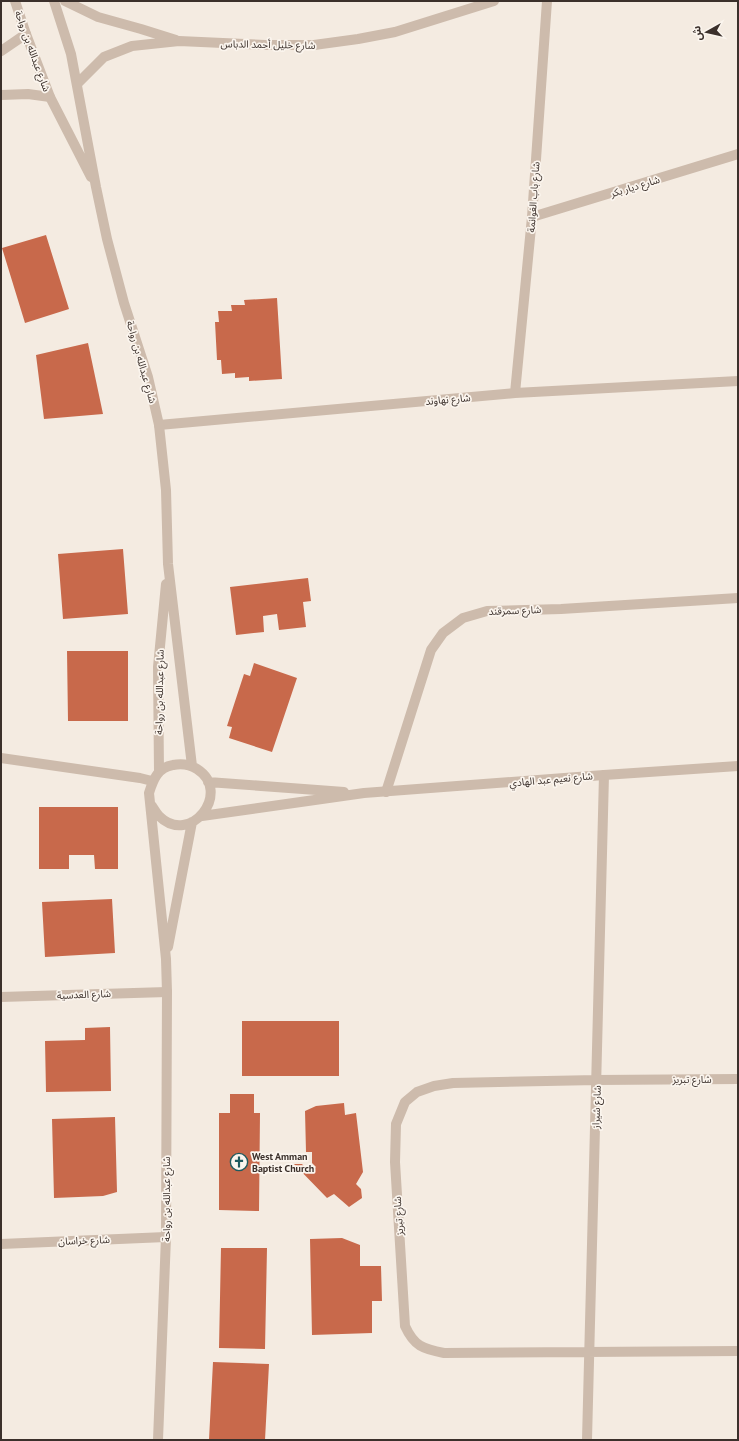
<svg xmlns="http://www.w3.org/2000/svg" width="739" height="1441" viewBox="0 0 739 1441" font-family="'PT Sans','Noto Sans Arabic',sans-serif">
	<rect width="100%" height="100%" fill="#f4ebe1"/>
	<path fill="#c8694b" d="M 46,235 L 69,309 L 25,323 L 2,248 Z
		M 277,298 L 282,379 L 249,381 L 249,377 L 235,378 L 235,373 L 222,374 L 221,360 L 217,360 L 215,322 L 219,322 L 218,311 L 232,311 L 231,305 L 245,305 L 244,300 Z
		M 88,343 L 103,414 L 44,419 L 36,355 Z
		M 123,549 L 128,614 L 63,619 L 58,554 Z
		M 308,578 L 311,601 L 303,602 L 306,627 L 279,630 L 277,614 L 263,616 L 264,632 L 236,635 L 230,587 Z
		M 67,651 L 128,651 L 128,721 L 68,721 Z
		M 254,663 L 297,678 L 272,752 L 229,738 L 232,727 L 227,726 L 244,674 L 250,676 Z
		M 39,807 L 118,807 L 118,869 L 95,869 L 94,855 L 69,855 L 69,869 L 39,869 Z
		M 112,899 L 115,953 L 45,957 L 42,902 Z
		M 242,1021 L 339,1021 L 339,1076 L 242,1076 Z
		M 110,1027 L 111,1091 L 46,1092 L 45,1041 L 85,1040 L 85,1028 Z
		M 230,1094 L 254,1094 L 254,1113 L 260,1113 L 259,1211 L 219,1210 L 219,1113 L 230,1113 Z
		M 344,1103 L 345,1115 L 356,1113 L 363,1172 L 356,1184 L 361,1189 L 362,1198 L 349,1207 L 334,1194 L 327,1198 L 294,1164 L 302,1164 L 310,1173 L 316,1167 L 312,1163 L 312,1152 L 306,1152 L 305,1111 L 316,1106 Z
		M 115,1117 L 117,1192 L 103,1196 L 54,1198 L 52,1119 Z
		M 342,1238 L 360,1245 L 360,1266 L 381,1266 L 382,1301 L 372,1301 L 372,1333 L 312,1335 L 310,1239 Z
		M 221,1248 L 267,1248 L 265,1349 L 219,1348 Z
		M 213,1362 L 269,1364 L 265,1440 L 209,1440 Z"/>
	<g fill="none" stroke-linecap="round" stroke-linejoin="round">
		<path stroke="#cdbbac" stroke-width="10" d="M 65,1 L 98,17 L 141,29 L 176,40
			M 1,51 L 26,34
			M 77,84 L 104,57 L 132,46 L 179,41 L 265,45 L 314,45 L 358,39 L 395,32 L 494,1
			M 1,95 L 28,94 L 50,97
			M 532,217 L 738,154
			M 515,393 L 532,217 L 547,1
			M 159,425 L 515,393 L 738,381
			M 1,758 L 140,778 L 152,781
			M 386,792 L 431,650 L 443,633 L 463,618 L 487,611 L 561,609 L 738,598
			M 1,997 L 167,992
			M 738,1079 L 597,1080 L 453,1083 L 434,1086 L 417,1092 L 405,1102 L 396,1124 L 395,1162 L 405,1326 C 414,1346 423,1349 444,1353 L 738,1351
			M 1,1244 L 166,1237
			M 587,1440 L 604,775"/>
		<path stroke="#cdbbac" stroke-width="10" d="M 15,1 L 26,34 L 50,97 L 91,177
			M 54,1 L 71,54 L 96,187 L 107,239 L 124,303 L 148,377 L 159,425 L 166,490 L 168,564 L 192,766
			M 159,772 L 158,667 L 166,584
			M 208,782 L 344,792
			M 152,806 C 154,809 156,813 159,816 C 190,847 233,792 197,769 C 189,764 182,763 173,765 C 158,767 153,780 149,793 L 166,959 L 167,992 L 166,1237 L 158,1440
			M 202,816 L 364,793 L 604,775 L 738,766
			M 168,947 L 192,822"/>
	</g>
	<defs>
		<symbol id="church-ring" viewBox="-11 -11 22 22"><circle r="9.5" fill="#fbf5ee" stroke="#1f5a5e" stroke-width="1.5"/><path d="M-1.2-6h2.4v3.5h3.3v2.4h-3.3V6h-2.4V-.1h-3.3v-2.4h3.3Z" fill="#1f5a5e"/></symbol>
	</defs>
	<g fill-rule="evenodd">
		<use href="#church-ring" x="229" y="1152" width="20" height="20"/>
	</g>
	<g text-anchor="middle" stroke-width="3.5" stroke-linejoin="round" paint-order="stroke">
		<g font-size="10" fill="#3b302b" stroke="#fbf5ee">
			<text transform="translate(268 44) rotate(1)" y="4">شارع خليل أحمد الدباس</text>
			<text transform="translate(33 51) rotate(70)" y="4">شارع عبدالله بن رواحة</text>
			<text transform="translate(635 186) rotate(-17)" y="4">شارع ديار بكر</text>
			<text transform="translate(533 197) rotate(-86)" y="4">شارع باب الغوانمة</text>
			<text transform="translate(142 362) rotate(74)" y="4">شارع عبدالله بن رواحة</text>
			<text transform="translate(448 399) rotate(-5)" y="4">شارع نهاوند</text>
			<text transform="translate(515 610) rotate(-2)" y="4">شارع سمرقند</text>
			<text transform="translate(159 692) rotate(-89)" y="4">شارع عبدالله بن رواحة</text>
			<text transform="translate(551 779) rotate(-5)" y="4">شارع نعيم عبد الهادي</text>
			<text transform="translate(84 994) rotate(-2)" y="4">شارع العدسية</text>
			<text x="692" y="1083">شارع تبريز</text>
			<text transform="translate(596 1107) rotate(-88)" y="4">شارع شيراز</text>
			<text transform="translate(166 1199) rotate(-90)" y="4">شارع عبدالله بن رواحة</text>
			<text transform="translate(398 1216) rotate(-94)" y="4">شارع تبريز</text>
			<text transform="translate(84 1240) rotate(-2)" y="4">شارع خراسان</text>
		</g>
		<g font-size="10" font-weight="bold" fill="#3b302b" stroke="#fbf5ee" text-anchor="start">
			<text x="252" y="1160">West Amman<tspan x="252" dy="12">Baptist Church</tspan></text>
		</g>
	</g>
	<rect width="739" height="1441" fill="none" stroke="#3b302b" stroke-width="4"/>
	<g transform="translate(707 32) rotate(262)" stroke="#fbf5ee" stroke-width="3" paint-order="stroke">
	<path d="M0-3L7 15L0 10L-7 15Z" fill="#3b302b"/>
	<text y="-6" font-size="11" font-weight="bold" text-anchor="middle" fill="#3b302b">ش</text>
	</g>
</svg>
